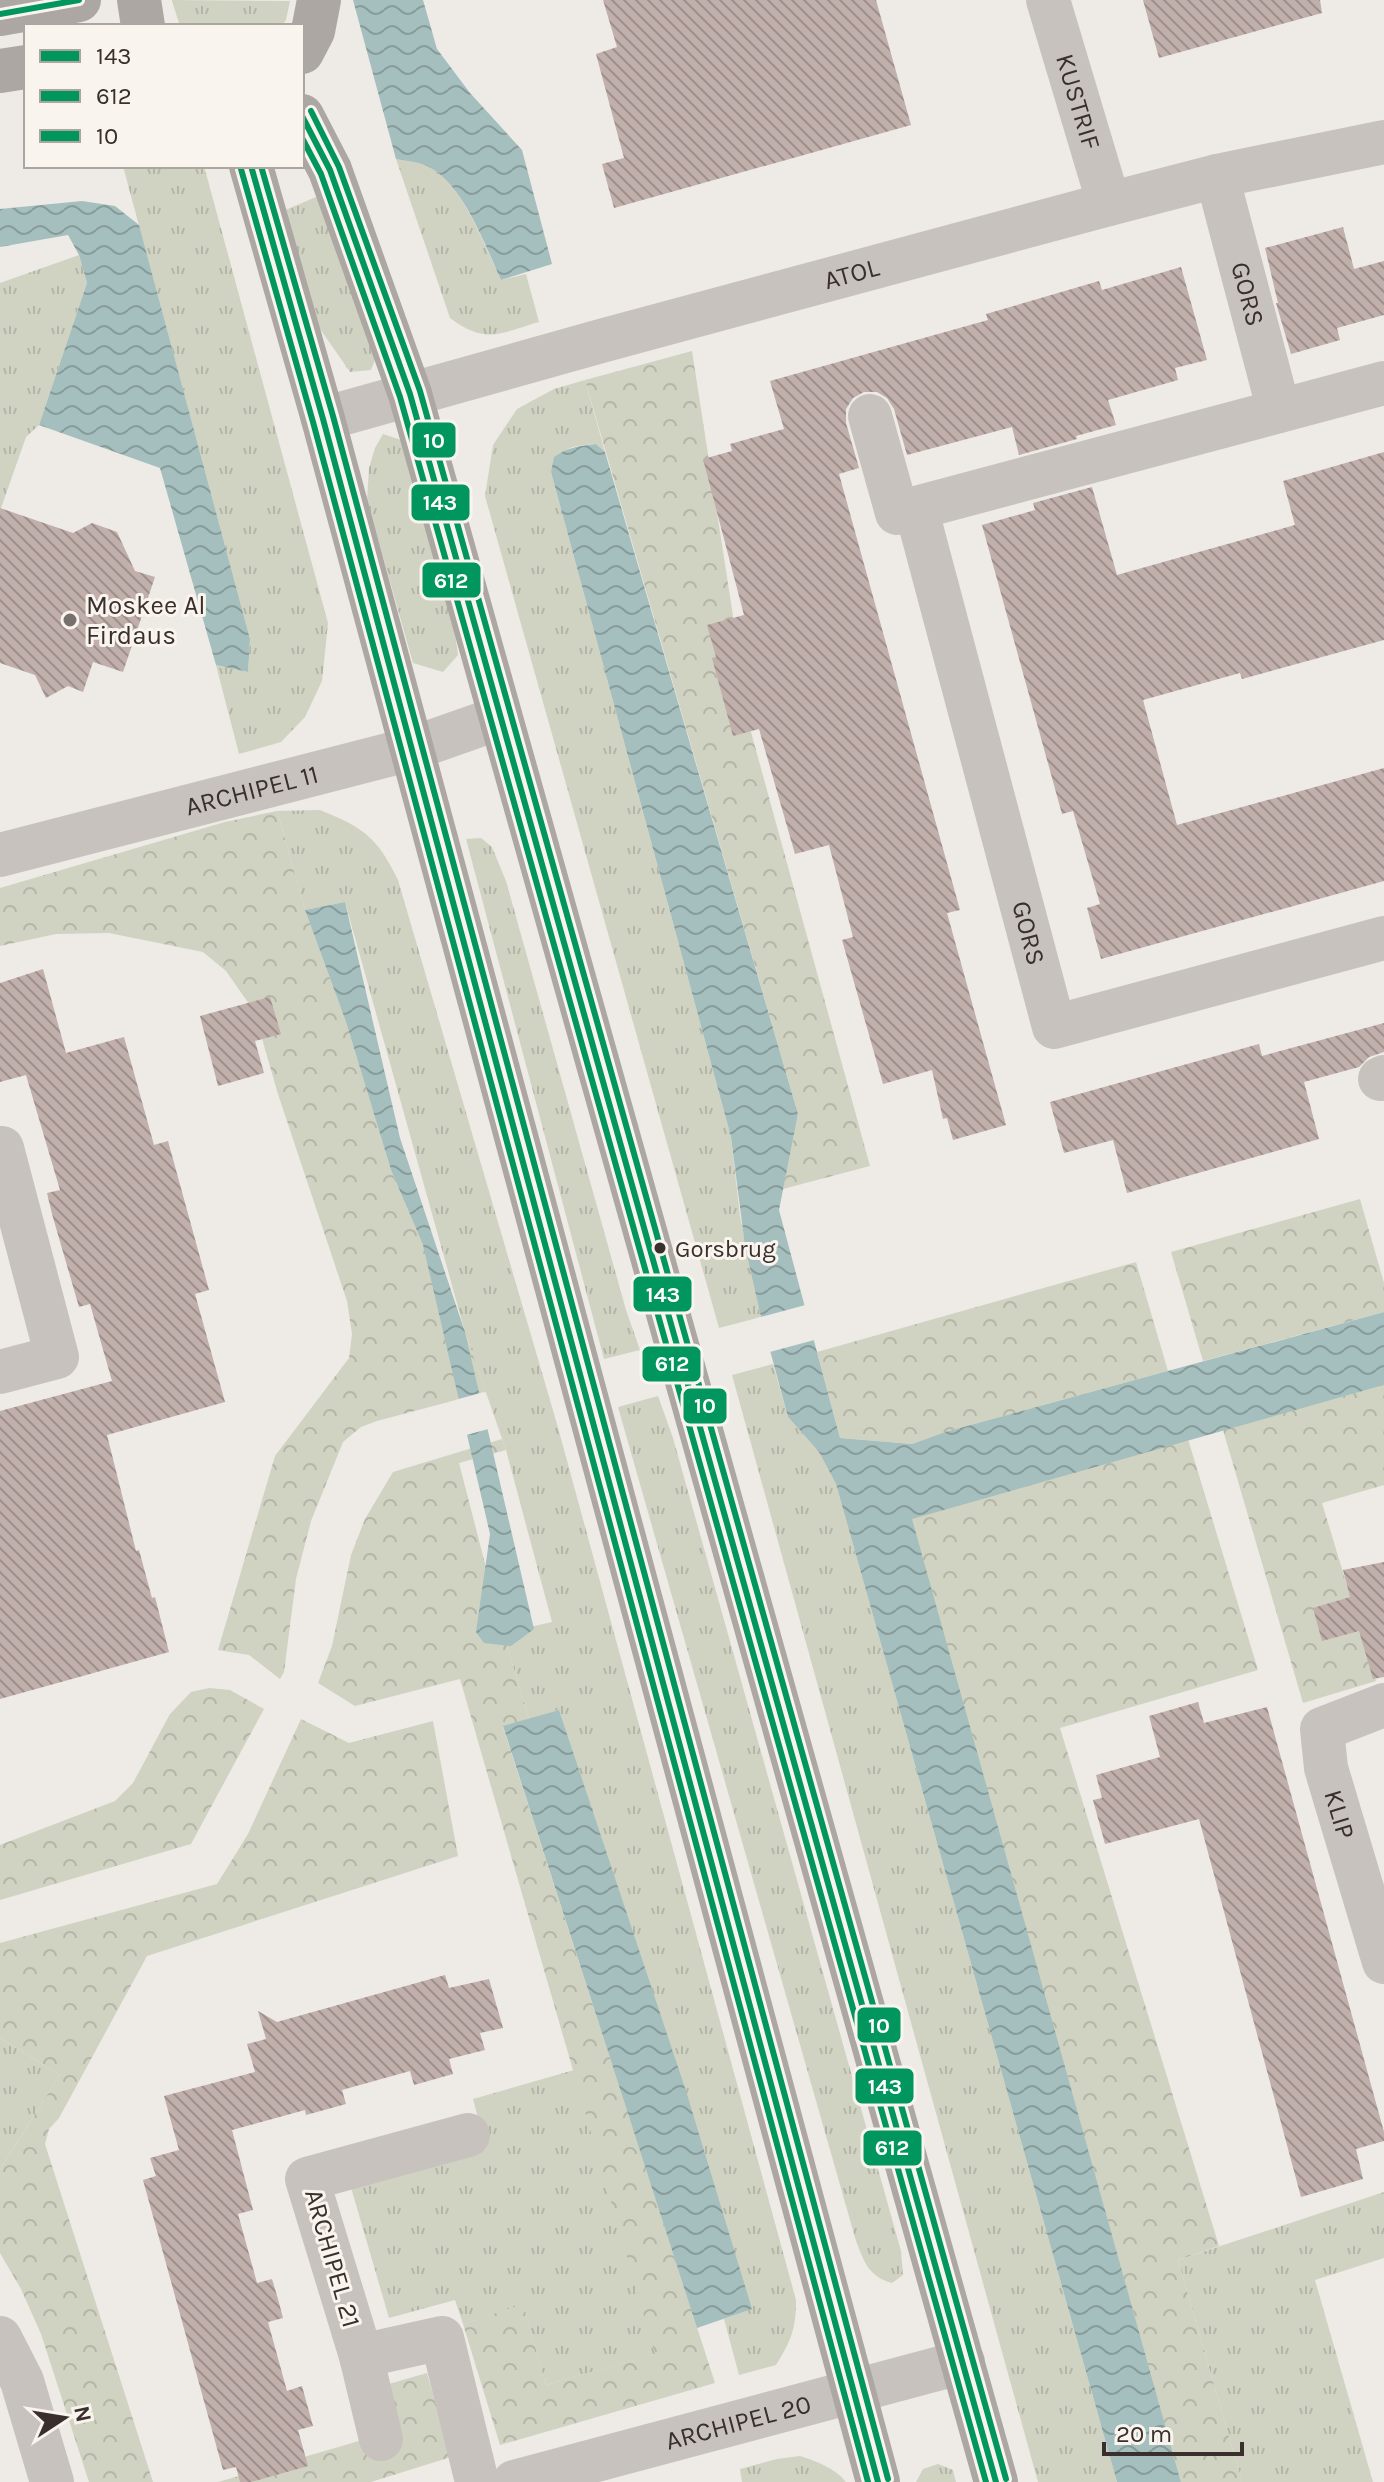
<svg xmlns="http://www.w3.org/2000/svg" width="1384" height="2482" viewBox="0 0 1384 2482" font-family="Karla,sans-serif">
	<defs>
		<pattern id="grass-tufts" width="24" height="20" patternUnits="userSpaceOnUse" patternTransform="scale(2)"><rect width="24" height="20" fill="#d0d3c1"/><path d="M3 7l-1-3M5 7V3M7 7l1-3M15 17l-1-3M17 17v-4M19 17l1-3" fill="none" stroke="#b3b5a6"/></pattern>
		<pattern id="forest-crowns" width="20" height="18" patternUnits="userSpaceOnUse" patternTransform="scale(2)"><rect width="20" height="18" fill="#d0d3c1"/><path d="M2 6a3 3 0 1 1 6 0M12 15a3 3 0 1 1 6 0" fill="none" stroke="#b3b5a6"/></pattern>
		<pattern id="water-waves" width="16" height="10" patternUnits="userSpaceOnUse" patternTransform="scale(2)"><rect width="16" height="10" fill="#a4bfbd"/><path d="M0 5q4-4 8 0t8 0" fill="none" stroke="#879c9a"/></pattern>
		<pattern id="building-back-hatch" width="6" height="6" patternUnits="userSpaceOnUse" patternTransform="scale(2)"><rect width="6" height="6" fill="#c0afaa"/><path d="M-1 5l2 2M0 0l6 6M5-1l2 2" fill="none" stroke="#9d8f8b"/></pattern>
	</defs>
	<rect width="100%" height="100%" fill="#eeeae6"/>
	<path fill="url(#grass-tufts)" d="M 172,1 L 172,0 L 290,1 L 286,20 L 282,26 L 180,26 Z
		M 396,159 C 406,161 418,162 427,166 C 463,183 484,245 501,280 L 526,274 L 539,322 C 500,333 486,345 450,318 Z
		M 123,166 L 204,166 L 328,623 L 322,681 L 305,717 L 281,742 L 239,754 L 216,665 L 248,672 L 250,639 Z
		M 323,194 L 380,347 L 371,370 L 350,372 L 311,316 L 283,211 Z
		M 79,255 L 87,283 L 39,425 L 26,437 L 0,511 L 0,283 Z
		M 585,380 L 605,452 L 596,444 C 566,447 565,446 551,472 L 731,1137 L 740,1216 L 761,1317 L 719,1328 L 485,496 L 493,445 L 517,409 L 554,389 Z
		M 383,434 L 404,441 L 454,626 L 458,655 L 443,672 L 413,663 L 367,500 L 369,468 L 375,448 Z
		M 320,810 C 363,827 378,838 398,880 L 557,1424 L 796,2300 C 796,2329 791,2341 776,2365 L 739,2375 L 724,2319 L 751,2309 L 559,1710 L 529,1719 L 503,1633 L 552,1622 L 506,1450 L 465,1332 L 345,902 L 305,910 L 277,811 Z
		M 481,838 L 492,847 L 506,881 L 626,1310 L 640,1350 L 604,1359 L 466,839 Z
		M 773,1364 L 788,1417 L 819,1452 L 836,1484 L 1117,2482 L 1038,2482 L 732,1375 Z
		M 658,1396 L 673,1438 L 901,2251 L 903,2275 L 892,2283 C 869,2277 864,2262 856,2241 L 618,1407 Z
		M 0,2038 L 60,2075 L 0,2169 Z
		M 574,2070 L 656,2354 L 546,2385 L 523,2305 L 463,2324 L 455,2300 L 389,2318 L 350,2184 L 486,2148 L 473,2099 Z
		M 1384,2192 L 1384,2258 L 1315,2280 L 1373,2482 L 1242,2482 L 1178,2260 Z
		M 800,2456 C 816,2461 835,2468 846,2482 L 742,2482 L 740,2469 L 777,2459 Z
		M 938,2464 L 953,2470 L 956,2482 L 916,2482 L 923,2469 Z"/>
	<path fill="url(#forest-crowns)" d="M 692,351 L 751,732 L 870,1166 L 783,1189 L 798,1114 L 585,380 Z
		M 277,811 L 305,910 L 346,1022 L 391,1170 L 423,1245 L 465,1332 L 486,1392 L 377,1421 L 361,1427 L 343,1442 L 311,1521 L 296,1579 L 284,1672 L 280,1679 L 249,1655 L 218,1650 L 275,1456 L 349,1358 L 352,1334 L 347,1301 L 278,1094 L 254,1011 L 226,971 L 203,952 L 109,933 L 56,934 L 0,946 L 0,888 L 225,822 Z
		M 1360,1199 L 1384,1283 L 1384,1312 L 1203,1361 L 1171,1252 Z
		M 1136,1262 L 1168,1371 L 945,1432 L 912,1444 L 840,1438 L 817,1352 Z
		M 1384,1385 L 1384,1485 L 1322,1503 L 1376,1681 L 1303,1703 L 1223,1430 Z
		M 502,1439 L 506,1450 L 459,1463 L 503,1633 L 529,1719 L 503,1727 L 715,2383 L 500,2445 L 463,2324 L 523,2304 L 546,2385 L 655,2354 L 460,1679 L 355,1706 L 318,1683 L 332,1646 L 351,1555 L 365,1519 L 393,1472 Z
		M 1188,1439 L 1258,1670 L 1060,1728 L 1219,2246 L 1178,2260 L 1242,2482 L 1181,2482 L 911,1518 Z
		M 209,1688 L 230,1690 L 264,1709 L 191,1844 L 0,1900 L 0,1845 L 115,1801 L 133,1783 L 170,1714 L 191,1692 Z
		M 301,1719 L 349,1743 L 433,1721 L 458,1856 L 147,1956 L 59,2118 L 49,2129 L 45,2144 L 153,2482 L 89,2482 L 41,2334 L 21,2289 L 0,2253 L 0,2169 L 60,2075 L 0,2038 L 0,1943 L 217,1884 L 248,1834 Z
		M 427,2373 L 451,2457 L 371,2482 L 218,2482 L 366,2439 L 354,2394 Z"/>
	<path fill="url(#water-waves)" d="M 353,0 L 423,0 L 437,49 L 470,93 L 522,150 L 552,264 L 501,280 C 485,245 463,183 427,166 C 418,162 406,161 396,159 Z
		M 82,201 L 115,206 L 139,225 L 250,639 L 248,672 L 216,665 L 160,468 L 39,425 L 87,283 L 79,255 L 68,235 L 0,247 L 0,209 Z
		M 596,444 L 605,452 L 798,1114 L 779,1210 L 840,1438 L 912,1444 L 945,1432 L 1384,1312 L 1384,1385 L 912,1519 L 1181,2482 L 1117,2482 L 836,1484 L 819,1452 L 788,1417 L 761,1317 L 745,1246 L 731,1137 L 551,472 L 554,457 C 568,447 580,446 596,444 Z
		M 345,902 L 400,1138 L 465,1332 L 534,1629 L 511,1646 L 484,1643 L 476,1632 L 490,1534 L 423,1245 L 391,1170 L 346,1022 L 305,910 Z
		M 559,1710 L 686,2091 L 752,2309 L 697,2328 L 503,1726 Z"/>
	<path fill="#eeeae6" d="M 809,1304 L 818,1339 L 766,1353 L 757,1318 Z
		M 484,1392 L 492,1428 L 463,1436 L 455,1400 Z"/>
	<path fill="url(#building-back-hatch)" d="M 603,0 L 876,0 L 911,125 L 614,208 L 602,164 L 624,158 L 596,54 L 617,47 Z
		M 1143,0 L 1320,0 L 1322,13 L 1159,58 Z
		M 1343,227 L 1354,269 L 1384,261 L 1384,315 L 1337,328 L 1340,340 L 1291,354 L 1276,303 L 1278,303 L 1265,248 Z
		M 1181,267 L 1207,360 L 1175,368 L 1178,380 L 1108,400 L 1116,425 L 1076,436 L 1077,439 L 1019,455 L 1012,427 L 907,455 L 894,409 L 887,398 L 877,392 L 864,392 L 853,398 L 846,409 L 846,423 L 859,468 L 839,474 L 960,910 L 947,913 L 1006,1125 L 953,1140 L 947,1118 L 943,1119 L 932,1070 L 883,1084 L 842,940 L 853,937 L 829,845 L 795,854 L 759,729 L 733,736 L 712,658 L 716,657 L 707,625 L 744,615 L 703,459 L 732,451 L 730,444 L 784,429 L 770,381 L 988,320 L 986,314 L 1099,281 L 1102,290 Z
		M 1384,452 L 1384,640 L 1242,679 L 1240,673 L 1143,700 L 1177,825 L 1384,768 L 1384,881 L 1101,959 L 1087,908 L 1100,904 L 1073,811 L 1062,814 L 982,525 L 1035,510 L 1033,503 L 1092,487 L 1117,575 L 1295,525 L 1283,481 Z
		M 0,508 L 73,533 L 92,523 L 117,532 L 135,571 L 155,577 L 123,672 L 93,662 L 83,692 L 68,686 L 46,698 L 35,675 L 0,663 Z
		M 43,969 L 66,1053 L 124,1037 L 154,1145 L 168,1141 L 209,1290 L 195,1294 L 225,1402 L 107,1435 L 136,1551 L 139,1550 L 152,1598 L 155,1597 L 169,1652 L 0,1699 L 0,1411 L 112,1381 L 90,1304 L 79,1307 L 52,1214 L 47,1193 L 60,1190 L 26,1075 L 0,1082 L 0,983 Z
		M 270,997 L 281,1034 L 255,1041 L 264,1073 L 218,1086 L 200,1016 Z
		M 1384,1023 L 1384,1052 L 1369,1057 L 1359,1067 L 1304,1082 L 1319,1139 L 1127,1193 L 1113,1140 L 1064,1153 L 1050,1102 L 1259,1044 L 1262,1056 Z
		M 1384,1562 L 1384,1677 L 1373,1679 L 1359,1631 L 1322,1641 L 1313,1608 L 1350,1597 L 1343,1570 Z
		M 1198,1702 L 1204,1723 L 1267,1707 L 1384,2132 L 1384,2141 L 1356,2149 L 1363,2179 L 1301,2197 L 1199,1819 L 1105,1844 L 1093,1800 L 1102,1798 L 1096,1775 L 1160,1757 L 1149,1716 Z
		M 445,1975 L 449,1988 L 489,1979 L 503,2028 L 480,2033 L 485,2050 L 449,2059 L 453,2074 L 414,2085 L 410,2071 L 342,2090 L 346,2104 L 306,2115 L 305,2110 L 232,2130 L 253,2210 L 238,2214 L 257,2283 L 272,2279 L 278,2299 L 283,2318 L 268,2322 L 287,2391 L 302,2386 L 313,2426 L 298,2430 L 308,2466 L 251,2482 L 240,2482 L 236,2467 L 223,2470 L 143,2180 L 156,2176 L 150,2158 L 179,2150 L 164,2096 L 255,2072 L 247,2044 L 266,2039 L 258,2011 L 277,2022 Z"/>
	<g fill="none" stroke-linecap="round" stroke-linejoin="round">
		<g stroke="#c8c2be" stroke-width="44">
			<path id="s1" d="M 1048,0 L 1109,204"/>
			<path id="s2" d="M 1217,176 L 1279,411"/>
			<path id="s3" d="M 870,416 L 897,513 L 916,508 L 1054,1027 L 1384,938"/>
			<path id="s4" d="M 323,419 L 601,341 L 1109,204 L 1217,176 L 1384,142"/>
			<path d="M 916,508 L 1384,383"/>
			<path id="s5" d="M 0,855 L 411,749 L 499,718"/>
			<path d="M 1380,1079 L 1384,1077"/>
			<path d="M 0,1372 L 57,1357 L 2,1148"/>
			<path id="s6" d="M 1384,1705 L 1322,1729 L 1326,1768 L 1384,1962"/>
			<path d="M 0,2338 L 22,2381 L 52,2482"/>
			<path d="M 361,2356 L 442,2338 L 477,2482"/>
			<path d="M 381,2439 L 361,2356 L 307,2179 L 468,2135"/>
			<path id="s7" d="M 514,2482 L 963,2362"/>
		</g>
		<path stroke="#ada7a3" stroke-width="44" d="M 139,0 L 143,26
			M 0,14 L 79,0
			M 302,52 L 313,31 L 319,0
			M 0,71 L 26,67
			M 302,116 L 330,170 L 410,394 L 996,2482
			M 251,166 L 323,419 L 878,2482"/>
		<defs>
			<path id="bus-1" d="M 0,14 L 79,0
				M 302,116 L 330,170 L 410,394 L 996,2482
				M 251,166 L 323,419 L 878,2482"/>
			<path id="bus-2" d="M 302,138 L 321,174 L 400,397 L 986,2482
				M 241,169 L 313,422 L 868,2482"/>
			<path id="bus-3" d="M 311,111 L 339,167 L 420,391 L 1006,2479
				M 261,166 L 333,416 L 888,2479"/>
		</defs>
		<use href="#bus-1" stroke="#f9f4ee" stroke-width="12"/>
		<use href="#bus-2" stroke="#f9f4ee" stroke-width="12"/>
		<use href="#bus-3" stroke="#f9f4ee" stroke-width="12"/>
		<use href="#bus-1" stroke="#00965e" stroke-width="6"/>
		<use href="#bus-2" stroke="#00965e" stroke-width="6"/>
		<use href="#bus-3" stroke="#00965e" stroke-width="6"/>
	</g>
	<circle fill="#78706d" stroke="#f9f4ee" stroke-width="3" cx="70" cy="620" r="8"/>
	<circle fill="#392f2c" stroke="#f9f4ee" stroke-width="3" cx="660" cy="1248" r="7"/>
	<g text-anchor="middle" stroke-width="6" stroke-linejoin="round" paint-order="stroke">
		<g font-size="24" fill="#392f2c" stroke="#f9f4ee" text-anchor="start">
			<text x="675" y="1257">Gorsbrug</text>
		</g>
		<g font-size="26" fill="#392f2c" stroke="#f9f4ee">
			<text dy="9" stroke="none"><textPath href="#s1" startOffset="106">KUSTRIF</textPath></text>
			<text dy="9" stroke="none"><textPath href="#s4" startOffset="548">ATOL</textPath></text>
			<text dy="9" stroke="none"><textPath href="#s2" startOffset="122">GORS</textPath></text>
			<text dy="9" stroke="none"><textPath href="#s5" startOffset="260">ARCHIPEL 11</textPath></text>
			<text dy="9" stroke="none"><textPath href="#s3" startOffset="560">GORS</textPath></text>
			<text dy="9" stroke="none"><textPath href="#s6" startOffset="154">KLIP</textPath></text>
			<text transform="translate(333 2258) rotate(74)" y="9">ARCHIPEL 21</text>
			<text dy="9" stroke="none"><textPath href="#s7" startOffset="232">ARCHIPEL 20</textPath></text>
		</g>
		<g font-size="26" fill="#392f2c" stroke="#f9f4ee" text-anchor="start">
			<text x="86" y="614">Moskee Al<tspan x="86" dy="30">Firdaus</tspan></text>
		</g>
	</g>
	<g stroke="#f9f4ee" stroke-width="3">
		<rect x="411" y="421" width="46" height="38" rx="8" fill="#00965e"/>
		<rect x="410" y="483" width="61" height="39" rx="8" fill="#00965e"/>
		<rect x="421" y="561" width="61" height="38" rx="8" fill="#00965e"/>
		<rect x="632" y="1275" width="61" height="38" rx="8" fill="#00965e"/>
		<rect x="641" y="1345" width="61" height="38" rx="8" fill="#00965e"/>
		<rect x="682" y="1387" width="46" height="38" rx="8" fill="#00965e"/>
		<rect x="856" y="2006" width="46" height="38" rx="8" fill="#00965e"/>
		<rect x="854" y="2067" width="61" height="38" rx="8" fill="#00965e"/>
		<rect x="862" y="2129" width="61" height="38" rx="8" fill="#00965e"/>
	</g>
	<g font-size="22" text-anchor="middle" font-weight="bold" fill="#fff">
		<text x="434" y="448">10</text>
		<text x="440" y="510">143</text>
		<text x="451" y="588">612</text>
		<text x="663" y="1302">143</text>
		<text x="672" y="1371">612</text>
		<text x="705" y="1413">10</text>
		<text x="879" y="2033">10</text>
		<text x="885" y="2094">143</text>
		<text x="892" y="2155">612</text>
	</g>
	<rect x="24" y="24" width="280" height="144" fill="#f9f4ee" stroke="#aca5a0" stroke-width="2"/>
	<rect x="40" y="50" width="40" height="12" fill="#00965e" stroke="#aca5a0" stroke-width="2"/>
	<text x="96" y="64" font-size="24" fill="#392f2c">143</text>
	<rect x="40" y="90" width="40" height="12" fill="#00965e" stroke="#aca5a0" stroke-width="2"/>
	<text x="96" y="104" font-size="24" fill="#392f2c">612</text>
	<rect x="40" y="130" width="40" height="12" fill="#00965e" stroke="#aca5a0" stroke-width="2"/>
	<text x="96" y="144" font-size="24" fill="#392f2c">10</text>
	<g transform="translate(64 2418) rotate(78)" stroke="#f9f4ee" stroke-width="6" paint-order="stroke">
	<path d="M0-6L14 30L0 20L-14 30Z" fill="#392f2c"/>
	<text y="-12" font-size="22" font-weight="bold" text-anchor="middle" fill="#392f2c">N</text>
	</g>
	<path d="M1104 2442v12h138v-12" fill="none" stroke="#392f2c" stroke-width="4"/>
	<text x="1116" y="2442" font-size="24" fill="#392f2c" stroke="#f9f4ee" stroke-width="6" paint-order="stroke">20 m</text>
</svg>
